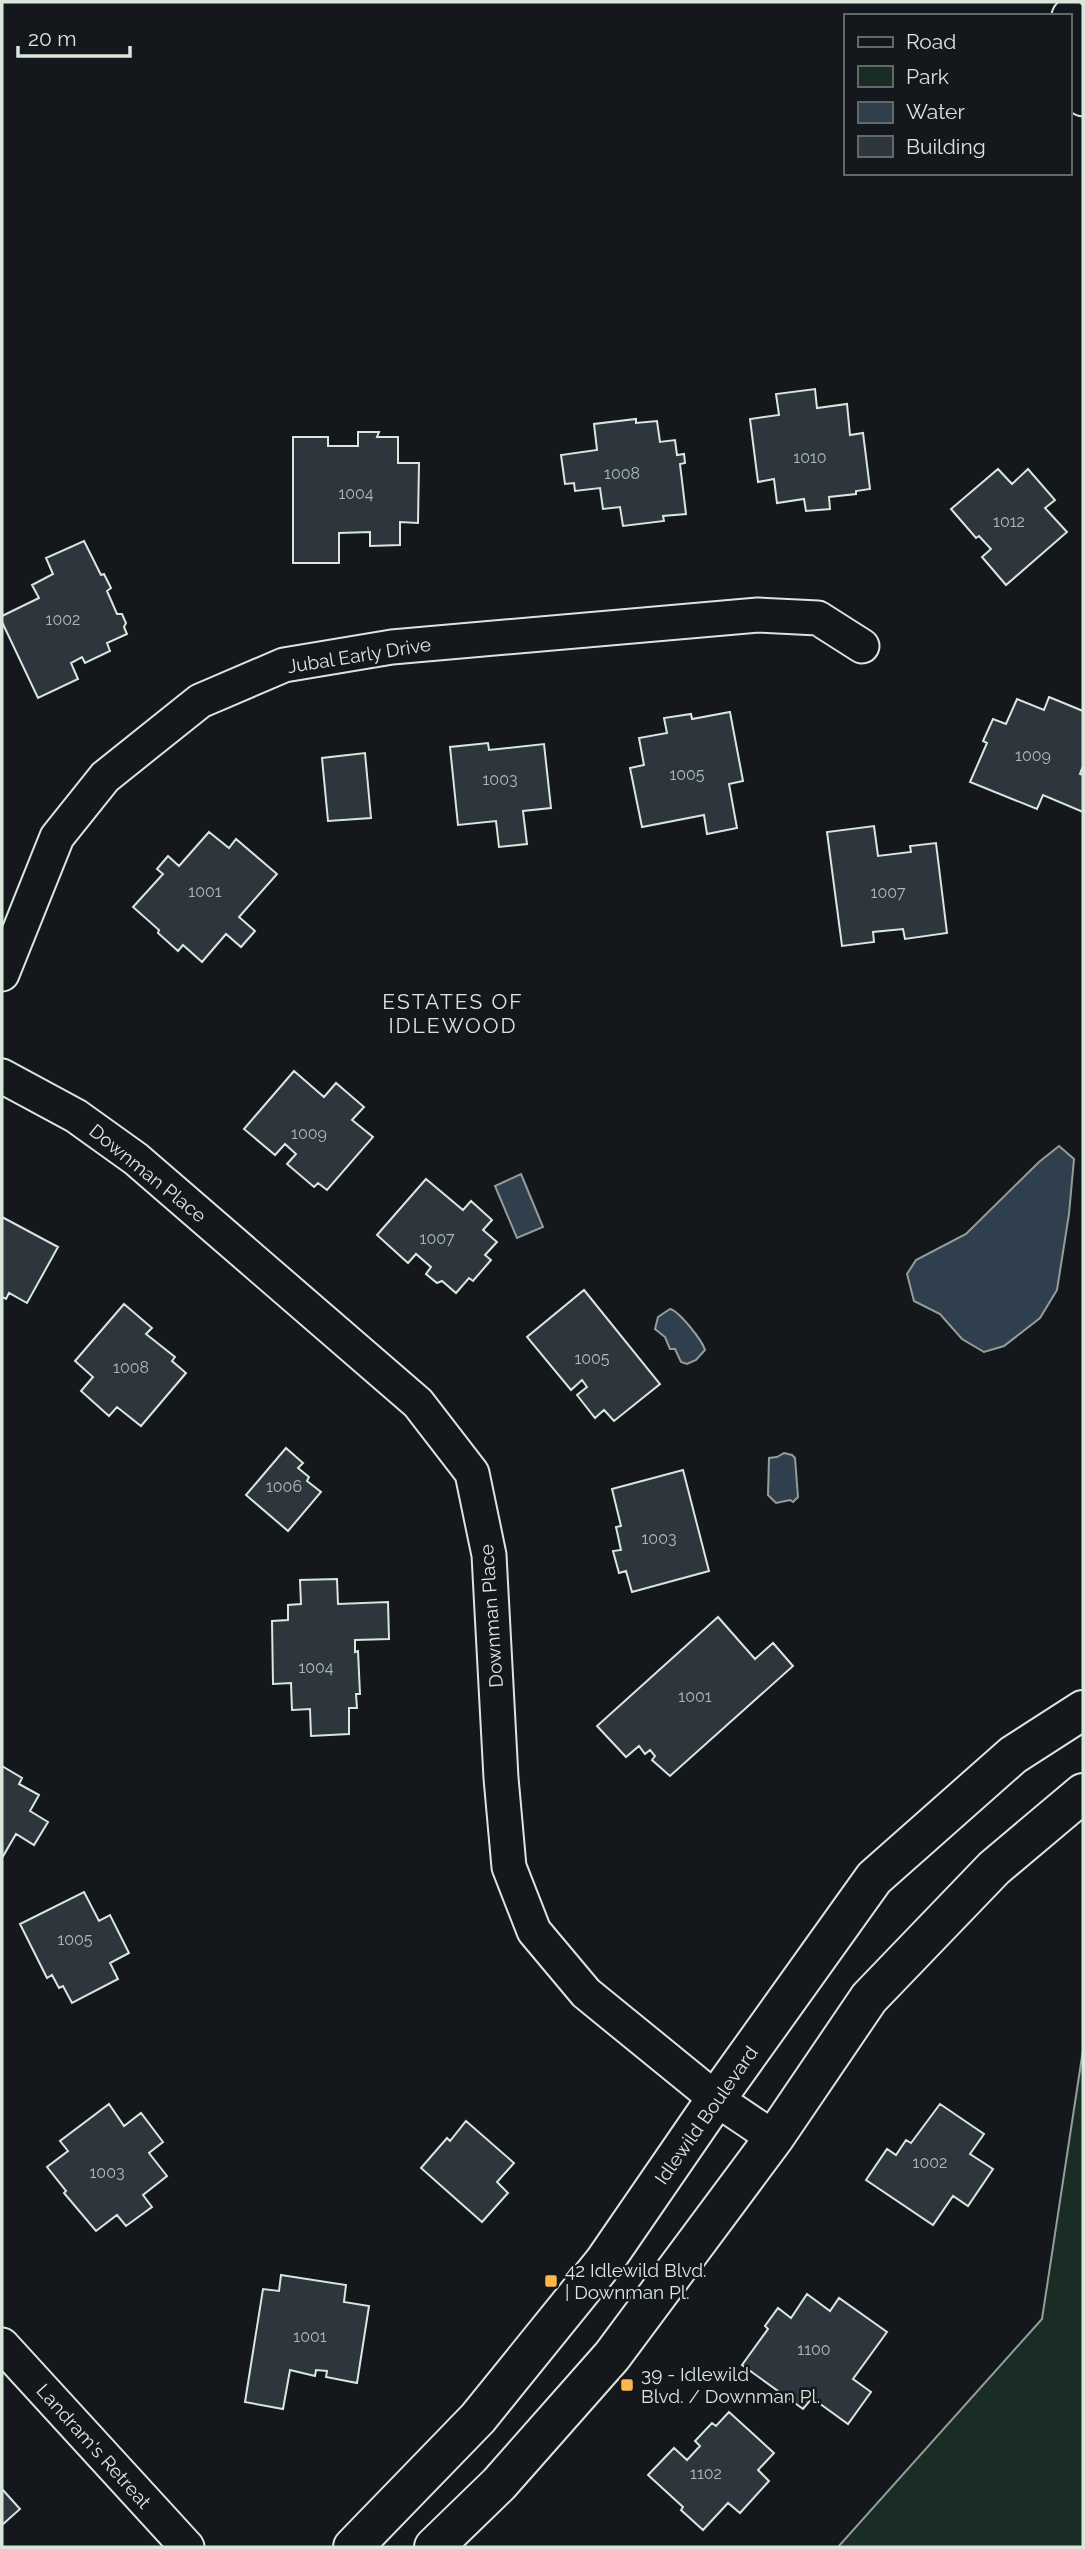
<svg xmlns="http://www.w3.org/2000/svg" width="1085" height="2549" viewBox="0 0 1085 2549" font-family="Raleway,sans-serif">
	<rect width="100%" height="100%" fill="#14181c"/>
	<path fill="#1a2d24" stroke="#939e99" stroke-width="2" d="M 1083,2050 L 1083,2547 L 838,2547 L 1042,2319 Z"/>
	<path fill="#2f3f4d" stroke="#939e99" stroke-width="2" d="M 1059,1146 L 1074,1159 L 1069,1214 L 1057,1290 L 1040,1318 L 1004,1346 L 984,1352 L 962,1339 L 940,1314 L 914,1301 L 907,1274 L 916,1260 L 966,1234 L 1039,1162 Z
		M 521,1174 L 543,1227 L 517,1238 L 495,1186 Z
		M 670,1309 C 679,1311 702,1340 705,1350 L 696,1360 L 687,1364 L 681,1362 L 675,1349 L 670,1349 L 665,1337 L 655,1329 L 658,1317 Z
		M 784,1453 L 792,1455 L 795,1458 L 798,1497 L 793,1502 L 790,1500 L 776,1503 L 768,1495 L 769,1458 L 777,1457 Z"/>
	<path fill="#2c363c" stroke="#d8e6dc" stroke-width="2" d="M 815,389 L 817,408 L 847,404 L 850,435 L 863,433 L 870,489 L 856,491 L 856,494 L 829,497 L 830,509 L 806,511 L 804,499 L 777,503 L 774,479 L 758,482 L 750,419 L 779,415 L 776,394 Z
		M 636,419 L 636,423 L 657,421 L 660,442 L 675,440 L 677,455 L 684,454 L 685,463 L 680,464 L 686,514 L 663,516 L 664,521 L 623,526 L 620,507 L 603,509 L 600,488 L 575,491 L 574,483 L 565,484 L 561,455 L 597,450 L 594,424 Z
		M 358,432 L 379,432 L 377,437 L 398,437 L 398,463 L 419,463 L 418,523 L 400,522 L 400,545 L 370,546 L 370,532 L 339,533 L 339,563 L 293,563 L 293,437 L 328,437 L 328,446 L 358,446 Z
		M 998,469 L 1012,484 L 1028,469 L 1055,500 L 1045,508 L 1067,532 L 1006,585 L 982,557 L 991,549 L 979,536 L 976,538 L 951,509 Z
		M 84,541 L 101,575 L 104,574 L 111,588 L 107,591 L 117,614 L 122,614 L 126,623 L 124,627 L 127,634 L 107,643 L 110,651 L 85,663 L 82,657 L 71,663 L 78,679 L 38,698 L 2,622 L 2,616 L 39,598 L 32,585 L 53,574 L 46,558 Z
		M 1049,697 L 1083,711 L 1083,766 L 1080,774 L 1083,775 L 1083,812 L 1043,795 L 1037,809 L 970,782 L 987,743 L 983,741 L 993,719 L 1006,724 L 1017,699 L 1044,710 Z
		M 730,712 L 743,781 L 729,784 L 737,828 L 707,834 L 704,815 L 642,827 L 630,768 L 644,765 L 639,738 L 667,733 L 664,718 L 691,714 L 692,719 Z
		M 488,743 L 489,750 L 544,744 L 551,808 L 523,811 L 527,844 L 499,847 L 496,821 L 458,825 L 450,747 Z
		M 365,753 L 371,818 L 328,821 L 322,758 Z
		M 874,826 L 878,856 L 911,852 L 910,846 L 936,843 L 947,933 L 905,939 L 903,929 L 873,932 L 874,942 L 842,946 L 827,832 Z
		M 209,832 L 229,848 L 236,839 L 277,874 L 239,917 L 255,931 L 241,947 L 226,934 L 202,962 L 183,945 L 178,951 L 158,933 L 159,930 L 133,907 L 163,874 L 157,869 L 168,856 L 179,866 Z
		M 294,1071 L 324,1097 L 336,1083 L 364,1107 L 352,1120 L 373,1137 L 327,1190 L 318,1183 L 314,1187 L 287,1164 L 296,1154 L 285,1144 L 275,1155 L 244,1129 Z
		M 426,1179 L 463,1210 L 471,1201 L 492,1220 L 483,1230 L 497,1242 L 485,1255 L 491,1260 L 473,1281 L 469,1278 L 456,1293 L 442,1281 L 437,1283 L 426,1274 L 431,1267 L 416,1254 L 408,1263 L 377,1235 Z
		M 2,1217 L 58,1247 L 27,1303 L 9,1293 L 6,1299 L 2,1297 Z
		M 584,1290 L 660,1384 L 614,1421 L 604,1410 L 595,1418 L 577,1395 L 587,1387 L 582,1380 L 571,1390 L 527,1337 Z
		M 124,1304 L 152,1328 L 146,1334 L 175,1357 L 172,1361 L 186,1373 L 141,1426 L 117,1407 L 109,1416 L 81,1391 L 93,1377 L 75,1361 Z
		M 286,1448 L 303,1463 L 298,1468 L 309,1477 L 307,1481 L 321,1492 L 288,1531 L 246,1495 Z
		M 683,1470 L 709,1571 L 632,1592 L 626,1571 L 619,1573 L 613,1551 L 621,1550 L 616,1527 L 621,1526 L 612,1489 Z
		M 337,1579 L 338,1604 L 388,1602 L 389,1639 L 355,1640 L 355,1652 L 358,1651 L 360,1694 L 356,1694 L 357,1708 L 349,1708 L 349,1734 L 311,1736 L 310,1709 L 292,1710 L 291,1683 L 273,1684 L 272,1621 L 288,1620 L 288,1605 L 301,1604 L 300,1580 Z
		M 718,1617 L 755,1659 L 773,1643 L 793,1666 L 670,1776 L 652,1760 L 655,1756 L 650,1750 L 645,1754 L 639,1746 L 626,1757 L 597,1726 Z
		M 2,1766 L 22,1778 L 19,1784 L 39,1795 L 30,1811 L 48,1822 L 34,1845 L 16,1834 L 2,1858 Z
		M 84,1892 L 99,1921 L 110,1915 L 129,1953 L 110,1963 L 118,1979 L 72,2003 L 63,1986 L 59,1988 L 52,1975 L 47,1978 L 20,1924 Z
		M 109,2104 L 124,2126 L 141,2113 L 163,2142 L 149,2153 L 167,2176 L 143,2195 L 152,2207 L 126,2226 L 117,2215 L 96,2231 L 64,2193 L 66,2191 L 47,2167 L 68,2151 L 60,2141 Z
		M 940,2104 L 984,2134 L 970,2154 L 993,2169 L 968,2206 L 953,2196 L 933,2225 L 866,2180 L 887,2149 L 896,2155 L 906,2140 L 911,2143 Z
		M 466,2121 L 514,2163 L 497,2182 L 508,2193 L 482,2222 L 421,2168 L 447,2138 L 450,2141 Z
		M 281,2275 L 346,2285 L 344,2302 L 369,2306 L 357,2383 L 326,2377 L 327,2371 L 316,2370 L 315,2376 L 290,2370 L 283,2409 L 245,2402 L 263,2289 L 279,2291 Z
		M 807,2294 L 830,2311 L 839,2298 L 887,2332 L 853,2379 L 871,2392 L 848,2424 L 812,2398 L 803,2409 L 742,2365 L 768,2329 L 765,2326 L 778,2308 L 791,2318 Z
		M 729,2412 L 774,2453 L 758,2470 L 769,2481 L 740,2513 L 728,2503 L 703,2530 L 681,2510 L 683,2507 L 648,2475 L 674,2448 L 687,2460 L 700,2446 L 695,2441 L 712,2423 L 716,2426 Z
		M 2,2489 L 20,2509 L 2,2525 Z"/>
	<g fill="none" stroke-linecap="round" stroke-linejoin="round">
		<defs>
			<path id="minor" d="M 1069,16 L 1083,99
				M 2,974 L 57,837 L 105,777 L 200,701 L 284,665 L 392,647 L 758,615 L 818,618 L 862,646
				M 2,1076 L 76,1116 L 136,1159 L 418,1403 L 472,1473 L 489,1555 L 501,1778 L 509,1867 L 534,1931 L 586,1993 L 716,2099 L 774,2138
				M 2,2345 L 187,2547"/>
			<path id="tertiary" d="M 353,2547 L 478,2418 L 604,2262 L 716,2099 L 874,1878 L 1013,1755 L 1083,1710
				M 434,2547 L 499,2484 L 612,2356 L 774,2138 L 869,1998 L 994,1868 L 1083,1793"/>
		</defs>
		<use href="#minor" stroke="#d8e6dc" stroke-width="37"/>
		<use href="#tertiary" stroke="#d8e6dc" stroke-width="42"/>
		<use href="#minor" stroke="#14181c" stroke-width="33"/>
		<use href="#tertiary" stroke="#14181c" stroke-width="38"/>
	</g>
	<g fill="#ffb74d" stroke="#14181c" stroke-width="2.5">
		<rect x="544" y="2274" width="14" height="14" rx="3.5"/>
		<rect x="620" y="2378" width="14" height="14" rx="3.5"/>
	</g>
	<g text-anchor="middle" stroke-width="5" stroke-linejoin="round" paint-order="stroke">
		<g font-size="16" fill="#adbab4">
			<text x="810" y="463">1010</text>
			<text x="622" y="479">1008</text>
			<text x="356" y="499">1004</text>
			<text x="1009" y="527">1012</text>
			<text x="63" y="625">1002</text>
			<text x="1033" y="761">1009</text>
			<text x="687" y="780">1005</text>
			<text x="500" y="785">1003</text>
			<text x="205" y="897">1001</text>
			<text x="888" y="898">1007</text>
			<text x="309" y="1139">1009</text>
			<text x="437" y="1244">1007</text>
			<text x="592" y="1364">1005</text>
			<text x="131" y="1373">1008</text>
			<text x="284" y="1492">1006</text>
			<text x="659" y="1544">1003</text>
			<text x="316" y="1673">1004</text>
			<text x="695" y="1702">1001</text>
			<text x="75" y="1945">1005</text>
			<text x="930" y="2168">1002</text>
			<text x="107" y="2178">1003</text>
			<text x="310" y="2342">1001</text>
			<text x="814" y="2355">1100</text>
			<text x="706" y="2479">1102</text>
		</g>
		<g font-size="19" fill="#d8e6dc" stroke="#14181c">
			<text transform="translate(359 655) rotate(-9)" y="7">Jubal Early Drive</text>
			<text transform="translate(148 1173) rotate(39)" y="7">Downman Place</text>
			<text transform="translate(491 1616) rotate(-94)" y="7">Downman Place</text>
			<text transform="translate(706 2115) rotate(-55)" y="7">Idlewild Boulevard</text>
			<text transform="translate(94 2446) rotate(48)" y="7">Landram's Retreat</text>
		</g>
		<g font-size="19" fill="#d8e6dc" stroke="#14181c" text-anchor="start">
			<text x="565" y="2277">42 Idlewild Blvd.<tspan x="565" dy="22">| Downman Pl.</tspan></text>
			<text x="641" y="2381">39 - Idlewild<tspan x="641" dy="22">Blvd. / Downman Pl.</tspan></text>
		</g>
		<g font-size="21" letter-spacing="2" fill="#d8e6dc" stroke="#14181c">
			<text x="453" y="1009">ESTATES OF<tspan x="453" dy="24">IDLEWOOD</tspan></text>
		</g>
	</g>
	<rect width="1085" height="2549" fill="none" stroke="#d8e6dc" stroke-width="7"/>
	<rect x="844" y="14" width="228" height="161" fill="#14181c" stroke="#626a69" stroke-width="2"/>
	<rect x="858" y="37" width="35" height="10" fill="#14181c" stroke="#626a69" stroke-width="2"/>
	<text x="906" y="49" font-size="21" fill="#d8e6dc">Road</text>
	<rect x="858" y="66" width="35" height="21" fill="#1a2d24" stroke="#626a69" stroke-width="2"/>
	<text x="906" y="84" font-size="21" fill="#d8e6dc">Park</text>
	<rect x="858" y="102" width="35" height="21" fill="#2f3f4d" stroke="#626a69" stroke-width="2"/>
	<text x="906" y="119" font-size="21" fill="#d8e6dc">Water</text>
	<rect x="858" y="136" width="35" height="21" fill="#2c363c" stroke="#626a69" stroke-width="2"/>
	<text x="906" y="154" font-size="21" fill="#d8e6dc">Building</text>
	<path d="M18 46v10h112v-10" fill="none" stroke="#d8e6dc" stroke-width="3.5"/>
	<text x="28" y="46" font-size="21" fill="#d8e6dc" stroke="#14181c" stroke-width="5" paint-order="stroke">20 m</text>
</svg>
